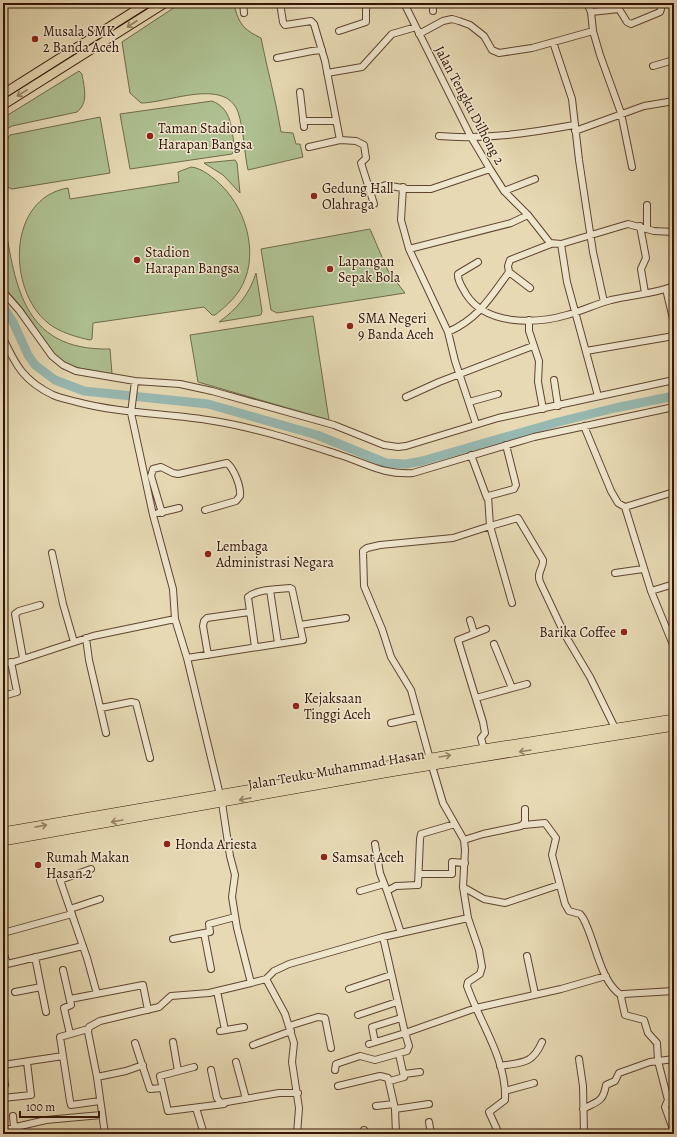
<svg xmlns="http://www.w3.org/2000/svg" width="677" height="1137" viewBox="0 0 677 1137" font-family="Alegreya,serif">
	<rect width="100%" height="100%" fill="#e6d9b3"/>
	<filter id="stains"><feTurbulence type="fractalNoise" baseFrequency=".005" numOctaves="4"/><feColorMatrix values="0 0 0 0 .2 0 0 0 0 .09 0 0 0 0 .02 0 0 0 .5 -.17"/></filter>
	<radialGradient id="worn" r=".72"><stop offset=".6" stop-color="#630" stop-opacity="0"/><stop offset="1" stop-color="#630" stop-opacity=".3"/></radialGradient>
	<path fill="#aec091" stroke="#706a4b" d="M 181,3 L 239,3 L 235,8 C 239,25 246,31 261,38 C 267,69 276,100 281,132 L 293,133 L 296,144 L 300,144 L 303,157 L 248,170 C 244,152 244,130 238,112 C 225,77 168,103 141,103 L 130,93 L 122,42 Z
		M 79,71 L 82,74 C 84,88 89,102 77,112 L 12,126 L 3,131 L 3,118 Z
		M 212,101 C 233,109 231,130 235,149 L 232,154 L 130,169 L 120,114 Z
		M 100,117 L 110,173 L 12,189 L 7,187 C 5,171 0,149 10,135 Z
		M 235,160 L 237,163 L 240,193 L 223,175 L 204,163 Z
		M 191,167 C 202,168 214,178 222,186 C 248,212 260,259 239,291 C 232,301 224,308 215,315 L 212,315 L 204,307 L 93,323 L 92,339 L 90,340 C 76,337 59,332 48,323 C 7,290 7,198 68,188 L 70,199 L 179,182 L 178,172 Z
		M 3,213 C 15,282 20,351 110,349 L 112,374 L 86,370 L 65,364 L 54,354 L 23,309 L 3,286 Z
		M 370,229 L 388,271 L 405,293 L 277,313 L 271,310 L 261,249 Z
		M 256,273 L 262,311 L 261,315 L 219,322 C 237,309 249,295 256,273 Z
		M 313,316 L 329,420 L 198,382 L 190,335 Z"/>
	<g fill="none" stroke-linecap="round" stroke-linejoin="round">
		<path stroke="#97b9b2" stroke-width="9" d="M 3,307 L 13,322 L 28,355 L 35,365 L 55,380 L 84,391 L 208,404 L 317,435 L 386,463 L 406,464 L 422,461 L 558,422 L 615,408 L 674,396"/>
		<defs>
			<path id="minor" d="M 243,3 L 244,13
				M 280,3 L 283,22 L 285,25 L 311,21 L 314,24 L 325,61 L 340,140 L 356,141 L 364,145 L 366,158 L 361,163 L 374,204
				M 404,3 L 471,137 L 490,169 L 504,191 L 528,215 L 550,243 L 561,244 L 628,224 L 654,231 L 674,232
				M 433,3 L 433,11
				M 587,3 L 591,12 L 619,9 L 627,22 L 631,24 L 660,12 L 661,9 L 659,3
				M 591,12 L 593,31 L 600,55 L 621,113 L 632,167
				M 339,31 L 366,22 L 366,5 L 376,3
				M 419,34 L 443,21 L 452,19 L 459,21 L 470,25 L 484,36 L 492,50 L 499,53 L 532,48 L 593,31
				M 553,42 L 572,99 L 579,160 L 593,252 L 604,302
				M 277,58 L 312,51 L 322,50
				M 653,66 L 674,60
				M 327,73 L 362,67 L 392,34 L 416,27
				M 300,92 L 304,127
				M 303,121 L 336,121
				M 575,131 L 644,106 L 674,101
				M 439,136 C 484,140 530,133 574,125
				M 309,147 L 340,140
				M 403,187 L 401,220 L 409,249 L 448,332 L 455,361 L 476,424
				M 371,190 L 386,185 L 407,189 L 431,189 L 490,169
				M 504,191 L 535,179
				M 647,205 L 647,229
				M 640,226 L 646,258 L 641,269 L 645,293
				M 561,244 L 567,282 L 598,396
				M 409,249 L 511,223 L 528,215
				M 478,262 L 458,274 C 457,281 463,288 466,294 C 486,326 536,324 567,315 C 582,311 596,304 611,300 C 632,295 654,294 674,286
				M 509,272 L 530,288
				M 666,289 L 674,323
				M 3,292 L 19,310 L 52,356 L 63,365 L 76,371 L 135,381 L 180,384 L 212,391 L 334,425 L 384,445 L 398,447 L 406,446 L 498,418 L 674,380
				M 529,320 L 529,331 L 539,361 L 538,382 L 543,409
				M 448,332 C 478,319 490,298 509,272 L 508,266 L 510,260 L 551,244
				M 3,338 C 16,366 24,381 53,395 C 60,398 69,400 77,402 C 122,414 168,413 214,421 C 257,428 299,442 340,455 C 368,464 383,475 413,473 L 534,437 L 674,407
				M 586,351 L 674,336
				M 554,380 L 558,406
				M 135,381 L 131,413 L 153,515 L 173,589 L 175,619 L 187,658 L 220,795
				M 406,397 L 439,382 L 533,346
				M 469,402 L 498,394
				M 584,426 L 611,491 L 618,503 L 625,507
				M 471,455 L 487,498
				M 674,492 L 625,507 L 651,591 L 674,647
				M 158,513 L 179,508
				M 162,513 L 151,476 L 153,469 L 161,467 L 173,473 L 178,474 L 227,463 C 234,469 241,486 240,496 L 236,501 L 205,510
				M 52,553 L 63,604 L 74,642
				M 615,573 L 643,569
				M 270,590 L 278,643
				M 651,591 L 674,584
				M 512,603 L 490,526 L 518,518 L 543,560 C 544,568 536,572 540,582 L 565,635 L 590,677 L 615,728
				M 470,620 L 474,633
				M 300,625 L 346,618
				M 86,638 L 89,660 L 106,733
				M 494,644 L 512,688
				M 208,655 L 203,626 L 204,621 L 207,618 L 249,612
				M 23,658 L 15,614 L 19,611 L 40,605
				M 187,658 L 303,640 L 292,589 L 290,588 C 278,589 257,589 248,597 L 255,647
				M 3,663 L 14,662 L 93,636 L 175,619
				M 3,696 L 17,692 L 11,662
				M 476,698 L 527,684
				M 101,708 L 131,702 L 136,703 L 150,758
				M 391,723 L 418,717
				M 484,749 L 481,738 L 485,733 L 483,722 L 458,640 L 486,629
				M 430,759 L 411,690 L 391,657 L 382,629 L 364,586 L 363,551 L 367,548 L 380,545 L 453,538 L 490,526 L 488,496 L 514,489 L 516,485 L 506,445
				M 432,766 L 443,803 L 464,840 L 465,850 L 463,887 L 468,918 L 479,950 L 482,967 L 480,974 L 468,982 L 467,986 C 480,1023 507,1060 505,1100 L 489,1112 L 499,1134
				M 222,803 L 230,856 L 235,875 L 232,897 L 237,928 L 251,983 L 266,979 L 285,1014 L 294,1043 L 292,1062 L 299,1108 L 297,1134
				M 524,825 L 545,823 L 556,838 L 552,855 L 565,904 L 569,911 L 580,914 L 583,918 C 595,939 600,982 621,995
				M 464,840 L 483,834 L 521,826 L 525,822 L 525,809
				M 375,844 L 380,873 L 387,891
				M 91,869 L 60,880 L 87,958 L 97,994
				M 420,874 L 452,874 L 452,862 L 465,863
				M 463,887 L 484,899 L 505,903 L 559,885
				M 360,891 L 384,884
				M 70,909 L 100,899
				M 3,933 L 72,914
				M 401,933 L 387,891 L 396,886 L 418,885 L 420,839 L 421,834 L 455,824
				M 173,939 L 204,933
				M 3,951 L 7,964
				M 527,956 L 535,994
				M 35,957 L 46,1012
				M 3,965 L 83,946
				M 211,969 L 204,933 L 210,932 L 209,924 L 235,917
				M 63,970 L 71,1005 L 64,1008 L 70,1034
				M 266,979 L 274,971 L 289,964 L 383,937 L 468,918
				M 349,989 L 391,975
				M 217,991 L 225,1030
				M 674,991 L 623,994 L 621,997 L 625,1015 L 644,1020 L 648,1033 L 657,1043 L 658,1061 L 668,1100 L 665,1107 L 674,1132
				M 15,992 L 41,987
				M 70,999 L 143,985 L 148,1010
				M 358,1015 L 397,1002
				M 289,1026 L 318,1017 L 325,1018 L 331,1048
				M 88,1029 L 60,1037 L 70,1101 L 71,1105 L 100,1101
				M 220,1031 L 244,1027
				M 173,1042 L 178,1071
				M 375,1042 L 372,1027 L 401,1018
				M 135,1043 L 150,1089 L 162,1088
				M 369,1044 L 405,1033 L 383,937
				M 253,1045 L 291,1031
				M 579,1059 L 583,1086 L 584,1134
				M 236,1062 L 246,1099
				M 3,1065 L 63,1056
				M 500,1066 C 522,1062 532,1065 542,1042
				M 194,1067 L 160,1076 L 168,1111 L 224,1104
				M 211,1070 L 217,1098 L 221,1103 L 279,1093 L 298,1093
				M 335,1070 L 336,1064 L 360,1056 L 375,1060 L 407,1051 L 409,1046 L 405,1033 L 476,1008 L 561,989 L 606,976
				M 3,1071 L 5,1085
				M 404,1074 L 420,1072
				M 97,1077 L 126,1071 L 143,1065
				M 390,1081 L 404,1077 L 399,1054
				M 338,1086 L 380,1076 L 388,1078 L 395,1109 L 396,1134
				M 505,1091 L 534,1083
				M 3,1098 L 31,1095 L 27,1062
				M 376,1106 L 394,1104
				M 196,1108 L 204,1134
				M 395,1109 L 429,1104
				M 583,1109 C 598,1101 603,1102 606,1085 L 615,1081 L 619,1073 L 650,1062 L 674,1059
				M 13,1116 L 14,1127
				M 429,1122 L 431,1134
				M 3,1130 L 46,1120 L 101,1115
				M 364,1130 L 364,1134
				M 105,1134 L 97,1077 L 88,1032 L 89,1027 L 100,1021 L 159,1007 L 171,996 L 209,993 L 251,983"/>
			<path id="major" d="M 3,94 L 147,3
				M 3,105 L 165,3"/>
			<path id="highway" d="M 3,832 L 484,749 L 674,719
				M 3,841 L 390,772 L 674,726"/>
		</defs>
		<use href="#minor" stroke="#5f4430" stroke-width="8"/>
		<use href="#major" stroke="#321305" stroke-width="10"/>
		<use href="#highway" stroke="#321305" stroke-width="10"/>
		<use href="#minor" stroke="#efe6ce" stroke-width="6"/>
		<use href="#major" stroke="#e6d9b3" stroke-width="8"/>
		<use href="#highway" stroke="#e6d9b3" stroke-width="9"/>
	</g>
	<defs><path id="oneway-shaft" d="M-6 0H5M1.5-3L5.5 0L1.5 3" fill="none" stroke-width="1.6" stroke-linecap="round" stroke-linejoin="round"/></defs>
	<g stroke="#958065">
		<use href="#oneway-shaft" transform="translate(132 24) rotate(147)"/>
		<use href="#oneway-shaft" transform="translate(22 93) rotate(148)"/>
		<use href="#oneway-shaft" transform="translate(525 751) rotate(171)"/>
		<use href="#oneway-shaft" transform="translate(445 756) rotate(-9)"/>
		<use href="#oneway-shaft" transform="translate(245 799) rotate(169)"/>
		<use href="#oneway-shaft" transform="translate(117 821) rotate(170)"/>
		<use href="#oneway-shaft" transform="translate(41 826) rotate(-10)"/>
	</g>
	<g fill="#8f2418" stroke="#efe6ce" stroke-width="1.5">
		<circle cx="35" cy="39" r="4"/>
		<circle cx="150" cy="136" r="4"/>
		<circle cx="314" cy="196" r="4"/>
		<circle cx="137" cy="260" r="4"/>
		<circle cx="330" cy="269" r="4"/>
		<circle cx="350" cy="326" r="4"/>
		<circle cx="208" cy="554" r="4"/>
		<circle cx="624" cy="632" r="4"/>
		<circle cx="296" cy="706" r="4"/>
		<circle cx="167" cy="844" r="4"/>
		<circle cx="324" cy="857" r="4"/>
		<circle cx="38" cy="865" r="4"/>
	</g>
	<g text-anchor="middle" stroke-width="3" stroke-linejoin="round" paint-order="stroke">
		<g font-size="14" fill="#321305" stroke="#efe6ce" text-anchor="start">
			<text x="43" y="36">Musala SMK<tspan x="43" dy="16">2 Banda Aceh</tspan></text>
			<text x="158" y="133">Taman Stadion<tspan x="158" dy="16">Harapan Bangsa</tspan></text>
			<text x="322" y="193">Gedung Hall<tspan x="322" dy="16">Olahraga</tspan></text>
			<text x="145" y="257">Stadion<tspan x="145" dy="16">Harapan Bangsa</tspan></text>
			<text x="338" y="266">Lapangan<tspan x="338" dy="16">Sepak Bola</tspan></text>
			<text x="358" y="323">SMA Negeri<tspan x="358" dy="16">9 Banda Aceh</tspan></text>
			<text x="216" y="551">Lembaga<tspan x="216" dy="16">Administrasi Negara</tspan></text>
			<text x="616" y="637" text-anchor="end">Barika Coffee</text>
			<text x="304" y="703">Kejaksaan<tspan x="304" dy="16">Tinggi Aceh</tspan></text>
			<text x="175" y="849">Honda Ariesta</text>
			<text x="46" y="862">Rumah Makan<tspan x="46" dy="16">Hasan 2</tspan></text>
			<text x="332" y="862">Samsat Aceh</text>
		</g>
		<g font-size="14" fill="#321305" stroke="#efe6ce">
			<text transform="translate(470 105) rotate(62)" y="5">Jalan Tengku Dilhong 2</text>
			<text transform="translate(336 769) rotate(-10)" y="5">Jalan Teuku Muhammad Hasan</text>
		</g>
	</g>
	<rect width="677" height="1137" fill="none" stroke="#e6d9b3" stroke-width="16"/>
	<rect x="4" y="4" width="669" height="1129" fill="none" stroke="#321305" stroke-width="2"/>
	<rect x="8" y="8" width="661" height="1121" fill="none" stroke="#321305"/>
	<path d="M20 1111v6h79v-6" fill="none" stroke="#321305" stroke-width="2"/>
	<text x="26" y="1111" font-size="12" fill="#321305" stroke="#efe6ce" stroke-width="3" paint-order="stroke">100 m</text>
	<rect width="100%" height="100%" filter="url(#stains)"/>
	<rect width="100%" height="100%" fill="url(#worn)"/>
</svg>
